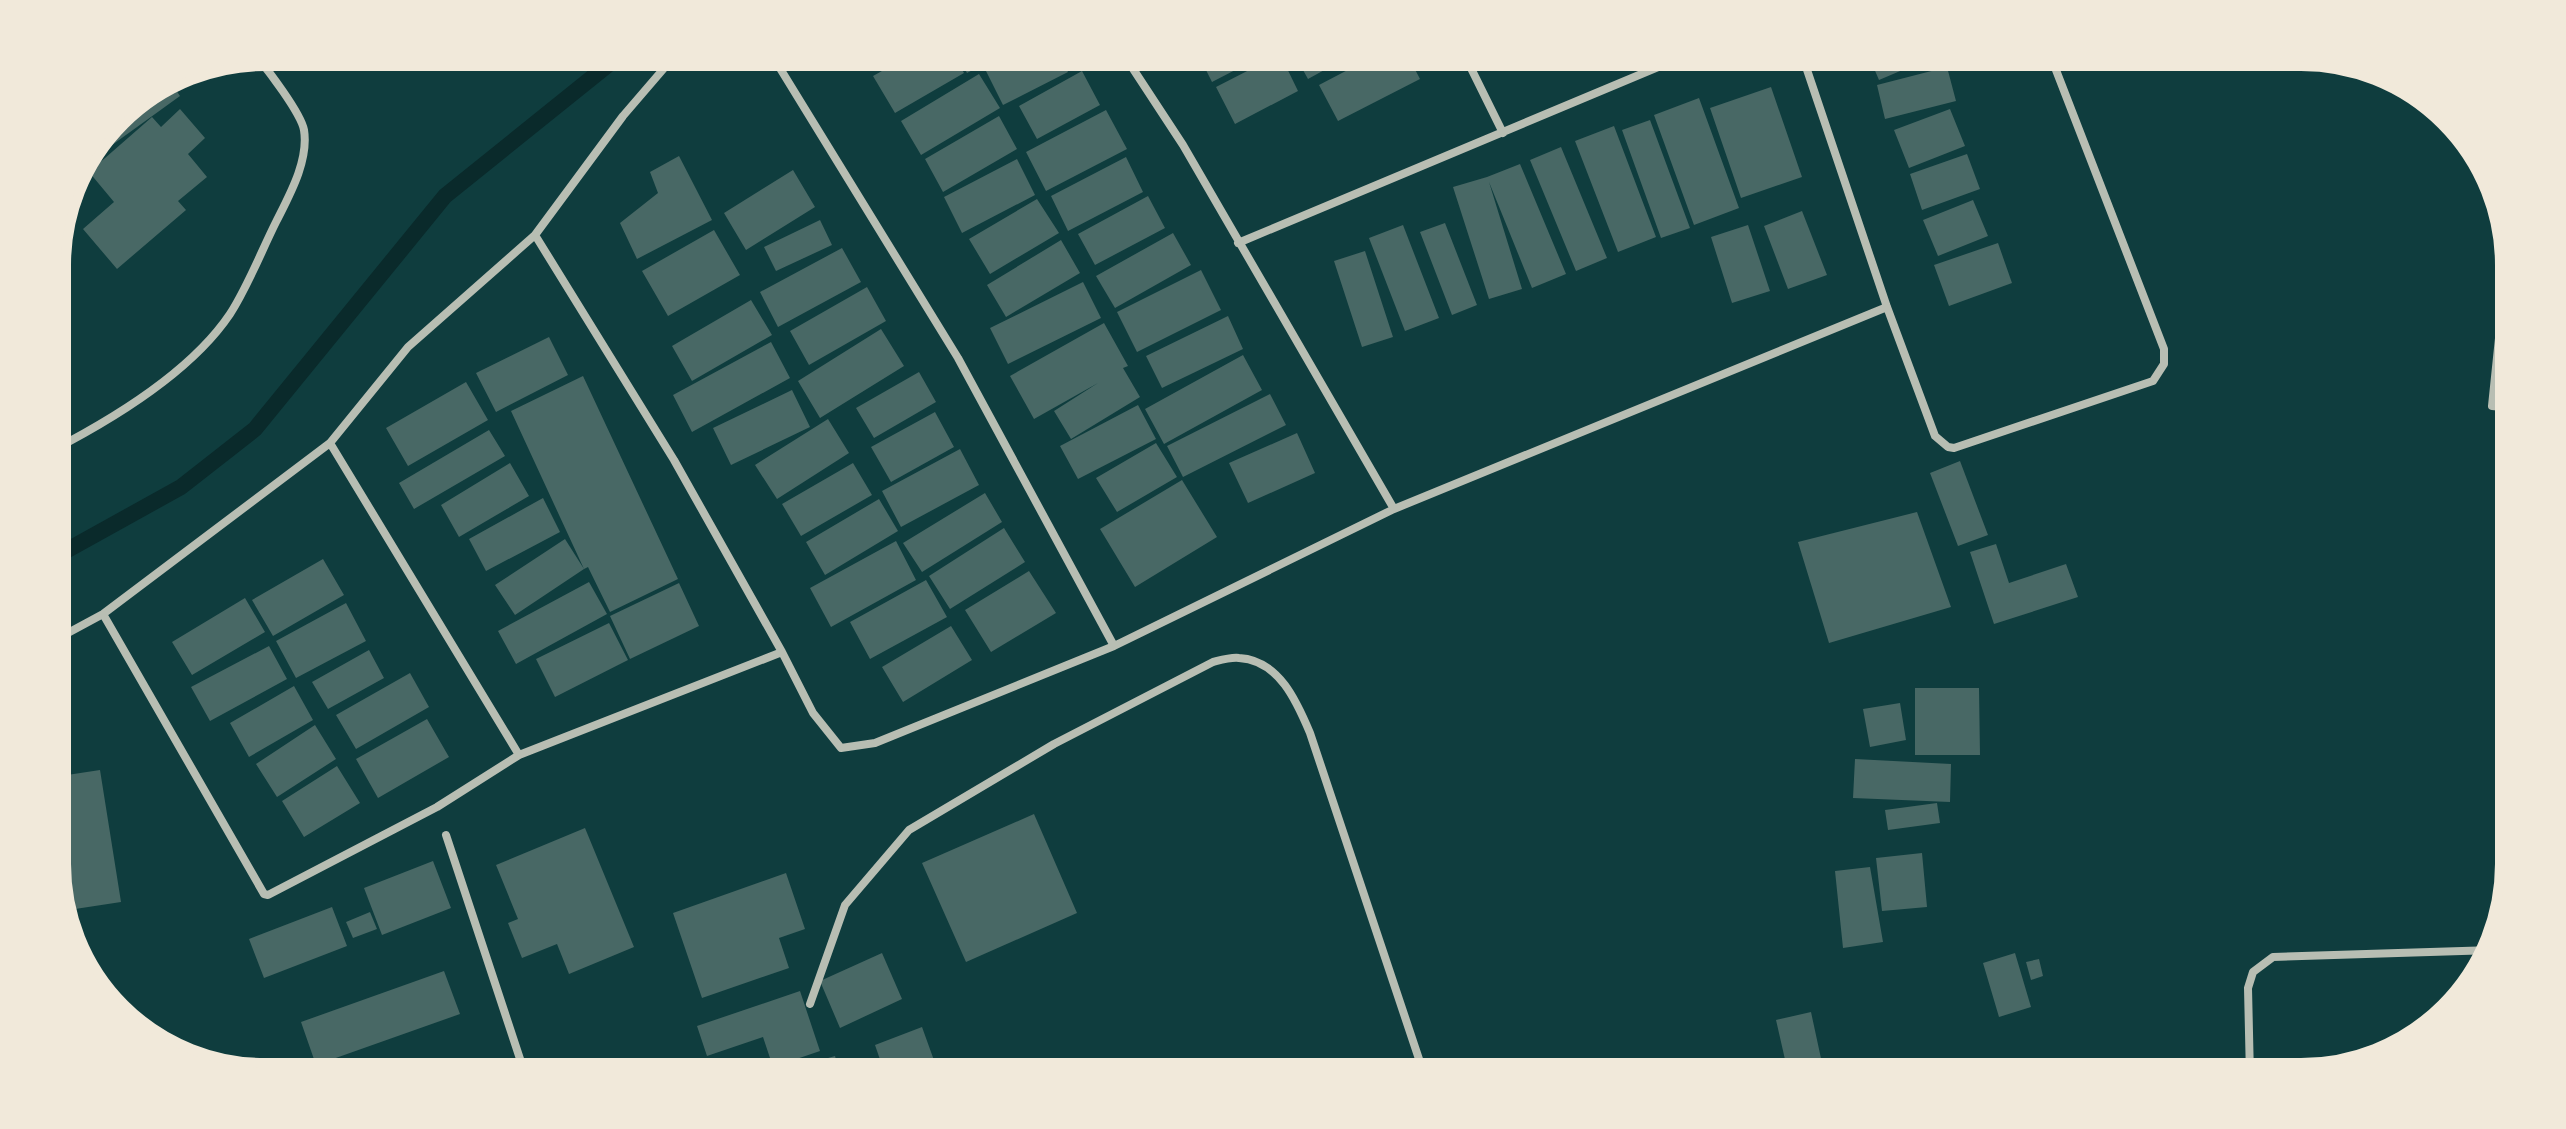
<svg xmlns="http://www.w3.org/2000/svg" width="2566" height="1129" viewBox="0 0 2566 1129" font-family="Ubuntu,sans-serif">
	<rect width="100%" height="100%" fill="#0f3d3e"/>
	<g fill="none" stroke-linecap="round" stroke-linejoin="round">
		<path stroke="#0a2a2b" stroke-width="16" d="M 53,558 L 181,487 L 255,429 L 445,196 L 624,52"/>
	</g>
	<path fill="#486865" d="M 861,52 L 899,52 L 871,69 Z
		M 916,52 L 952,52 L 964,73 L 895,113 L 873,76 Z
		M 956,52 L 1006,52 L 967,73 Z
		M 1025,52 L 1058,52 L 1068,72 L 1003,105 L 986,71 Z
		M 1197,52 L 1270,52 L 1212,82 Z
		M 1293,52 L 1357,52 L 1308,79 Z
		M 1382,52 L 1406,52 L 1420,79 L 1338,121 L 1319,85 Z
		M 1867,52 L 1945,52 L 1879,80 Z
		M 1280,54 L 1298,91 L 1235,124 L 1216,87 Z
		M 1947,67 L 1956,101 L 1885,119 L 1877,85 Z
		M 1082,71 L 1100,105 L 1037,139 L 1019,106 Z
		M 979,74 L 1000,108 L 921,155 L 901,121 Z
		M 168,78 L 180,96 L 83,166 L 80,163 L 124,105 Z
		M 1771,87 L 1802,177 L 1741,198 L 1710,108 Z
		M 1699,98 L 1739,208 L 1694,225 L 1654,115 Z
		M 180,109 L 205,138 L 188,154 L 207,177 L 178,201 L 186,210 L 117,269 L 83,229 L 114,202 L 89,172 L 152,117 L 161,127 Z
		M 1950,109 L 1965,146 L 1909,168 L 1894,130 Z
		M 1106,110 L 1127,149 L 1046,191 L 1026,152 Z
		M 999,116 L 1017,149 L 943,192 L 925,159 Z
		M 1650,120 L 1690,228 L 1661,238 L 1622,130 Z
		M 1614,126 L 1656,237 L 1618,252 L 1575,141 Z
		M 1561,147 L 1607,258 L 1576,271 L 1530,160 Z
		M 1967,154 L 1980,189 L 1922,210 L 1910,174 Z
		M 679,156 L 712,220 L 637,259 L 620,223 L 658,193 L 650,172 Z
		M 1126,157 L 1143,192 L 1068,231 L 1051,196 Z
		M 1017,159 L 1035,195 L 962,233 L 944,197 Z
		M 1520,164 L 1566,274 L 1532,288 L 1489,182 L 1522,289 L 1489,299 L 1453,187 L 1487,177 Z
		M 793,170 L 815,207 L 746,250 L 724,213 Z
		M 1148,196 L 1165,228 L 1095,265 L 1078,234 Z
		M 1037,199 L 1059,233 L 990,274 L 969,239 Z
		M 1973,200 L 1988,236 L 1938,256 L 1923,220 Z
		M 1802,211 L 1827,275 L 1788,289 L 1764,226 Z
		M 820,220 L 832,245 L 776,271 L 764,247 Z
		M 1445,223 L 1477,305 L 1452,315 L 1420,232 Z
		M 1403,225 L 1439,318 L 1405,331 L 1369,238 Z
		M 1748,225 L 1770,291 L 1732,303 L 1711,237 Z
		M 714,230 L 740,275 L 668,316 L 642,271 Z
		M 1173,233 L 1191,265 L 1115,308 L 1096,276 Z
		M 1061,240 L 1080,273 L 1006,317 L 987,285 Z
		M 1998,243 L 2012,283 L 1949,306 L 1934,265 Z
		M 842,248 L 861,282 L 778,327 L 760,292 Z
		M 1365,251 L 1393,337 L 1362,347 L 1334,261 Z
		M 1201,270 L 1221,310 L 1137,352 L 1117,312 Z
		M 1083,282 L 1101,318 L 1008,364 L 990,328 Z
		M 867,287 L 886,321 L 809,365 L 790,331 Z
		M 751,300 L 772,335 L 692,381 L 672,346 Z
		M 1228,316 L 1243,349 L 1162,388 L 1146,356 Z
		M 1104,323 L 1128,366 L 1123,368 L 1140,397 L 1071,439 L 1054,411 L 1098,383 L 1034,419 L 1010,376 Z
		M 881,329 L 904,366 L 820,418 L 798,381 Z
		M 549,337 L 568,375 L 496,412 L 476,373 Z
		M 771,342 L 790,378 L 692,432 L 673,395 Z
		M 1243,355 L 1262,390 L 1164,444 L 1145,409 Z
		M 919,372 L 936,402 L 874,438 L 856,408 Z
		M 583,376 L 678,579 L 610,612 L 588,567 L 584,569 L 511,411 Z
		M 466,382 L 488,420 L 408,466 L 386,428 Z
		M 792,390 L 810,427 L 731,465 L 713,428 Z
		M 1270,394 L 1286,425 L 1183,477 L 1167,446 Z
		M 1138,405 L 1156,439 L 1078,479 L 1060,446 Z
		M 935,412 L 954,447 L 891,482 L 871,447 Z
		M 828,419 L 849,453 L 777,499 L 755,465 Z
		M 489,430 L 505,456 L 414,509 L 399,483 Z
		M 1297,433 L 1315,473 L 1248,503 L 1229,463 Z
		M 1156,443 L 1177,477 L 1117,512 L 1096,478 Z
		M 960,449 L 979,485 L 901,527 L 882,491 Z
		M 1960,461 L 1988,535 L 1958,546 L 1930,473 Z
		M 510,463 L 529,496 L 459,537 L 441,505 Z
		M 853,463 L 872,495 L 801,536 L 782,504 Z
		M 1182,480 L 1217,537 L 1135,587 L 1100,529 Z
		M 985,493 L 1002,522 L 922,572 L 903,543 Z
		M 543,498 L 560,532 L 486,571 L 469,539 Z
		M 879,499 L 898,531 L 825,575 L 806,542 Z
		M 1917,512 L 1951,607 L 1829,643 L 1798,542 Z
		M 1004,528 L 1025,562 L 950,609 L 929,576 Z
		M 565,539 L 584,569 L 515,615 L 495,585 Z
		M 896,541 L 916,580 L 831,627 L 810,588 Z
		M 1996,544 L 2009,583 L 2066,564 L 2078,597 L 1994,624 L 1970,552 Z
		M 323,559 L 344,595 L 273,636 L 252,600 Z
		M 1029,571 L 1056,613 L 991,652 L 965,610 Z
		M 926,580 L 947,617 L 870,659 L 850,622 Z
		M 589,582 L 607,614 L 516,664 L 498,631 Z
		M 679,583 L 699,626 L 630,659 L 610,616 Z
		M 245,598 L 265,632 L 192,675 L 172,642 Z
		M 346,603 L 366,641 L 296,678 L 276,641 Z
		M 609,623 L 628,660 L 555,697 L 536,659 Z
		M 951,626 L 972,660 L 903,702 L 882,667 Z
		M 269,646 L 287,679 L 210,721 L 191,687 Z
		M 369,650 L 384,678 L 328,709 L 312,682 Z
		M 410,673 L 429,707 L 356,749 L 336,715 Z
		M 294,686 L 313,720 L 249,757 L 230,723 Z
		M 1915,688 L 1979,688 L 1980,755 L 1915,755 Z
		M 1900,703 L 1906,740 L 1870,747 L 1863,709 Z
		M 427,719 L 449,757 L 378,798 L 356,759 Z
		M 315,725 L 336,759 L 277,797 L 256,764 Z
		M 1855,759 L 1951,764 L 1950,802 L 1853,798 Z
		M 337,766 L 360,803 L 304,837 L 282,801 Z
		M 100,770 L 121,902 L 62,911 L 54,892 L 54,777 Z
		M 1937,803 L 1940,823 L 1888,830 L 1885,810 Z
		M 1034,814 L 1077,913 L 966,962 L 922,863 Z
		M 585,828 L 634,947 L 569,974 L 557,944 L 522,958 L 508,923 L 518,919 L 496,865 Z
		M 1922,853 L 1927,907 L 1882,911 L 1876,858 Z
		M 433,861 L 451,908 L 382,935 L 364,888 Z
		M 1870,867 L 1883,942 L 1843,948 L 1835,871 Z
		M 786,873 L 805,929 L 779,938 L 789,968 L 702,998 L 673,913 Z
		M 332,907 L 347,946 L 264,978 L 249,939 Z
		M 370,912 L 377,929 L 353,938 L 346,922 Z
		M 882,953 L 902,999 L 840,1028 L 820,981 Z
		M 2015,953 L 2031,1007 L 1999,1017 L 1983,963 Z
		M 2039,959 L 2043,976 L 2031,980 L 2026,962 Z
		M 444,971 L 460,1014 L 316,1065 L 301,1022 Z
		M 800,991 L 820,1051 L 773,1067 L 763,1037 L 707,1056 L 697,1026 Z
		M 1811,1012 L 1825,1077 L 1789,1077 L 1776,1020 Z
		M 922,1027 L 940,1077 L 886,1077 L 875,1045 Z
		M 835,1056 L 841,1077 L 766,1077 L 766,1076 Z"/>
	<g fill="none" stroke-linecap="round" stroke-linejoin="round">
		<path stroke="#b8beb3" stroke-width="8" d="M 770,52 L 958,358 L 1114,646
			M 1463,52 L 1503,133
			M 1801,52 L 1887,307 L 1935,436 L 1948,447 L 1954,448 L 2153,381 L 2164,364 L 2164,349 L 2049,52
			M 2510,232 L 2492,406 L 2513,408
			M 535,235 L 623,116 L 678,52
			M 1238,243 L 1694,52
			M 330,443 L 519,755
			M 53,450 C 113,419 191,372 230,314 C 248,286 261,252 276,222 C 289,196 309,161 304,130 C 301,113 267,69 255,54
			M 1394,509 L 1887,307
			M 103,614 L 264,894 L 268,895 L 437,807 L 519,755 L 782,652
			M 53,641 L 103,614 L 330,443 L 408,347 L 535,235 L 674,460 L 782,652 L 813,713 L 841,748 L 875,743 L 1114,646 L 1394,509 L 1183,145 L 1122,52
			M 446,835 L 526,1077
			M 810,1004 L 845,905 L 909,830 L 1054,744 L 1213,662 C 1221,660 1231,657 1239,658 C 1279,660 1297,702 1310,733 L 1425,1077
			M 2250,1077 L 2248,988 L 2253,972 L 2273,957 L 2494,950"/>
	</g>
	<path d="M0 0H2566V1129H0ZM265 66H2301A199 199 0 0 1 2500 265V864A199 199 0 0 1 2301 1063H265A199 199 0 0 1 66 864V265A199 199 0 0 1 265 66Z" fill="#f1e9da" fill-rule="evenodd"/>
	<path fill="none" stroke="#f1e9da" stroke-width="10" d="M265 66H2301A199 199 0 0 1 2500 265V864A199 199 0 0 1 2301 1063H265A199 199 0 0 1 66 864V265A199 199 0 0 1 265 66Z"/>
</svg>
